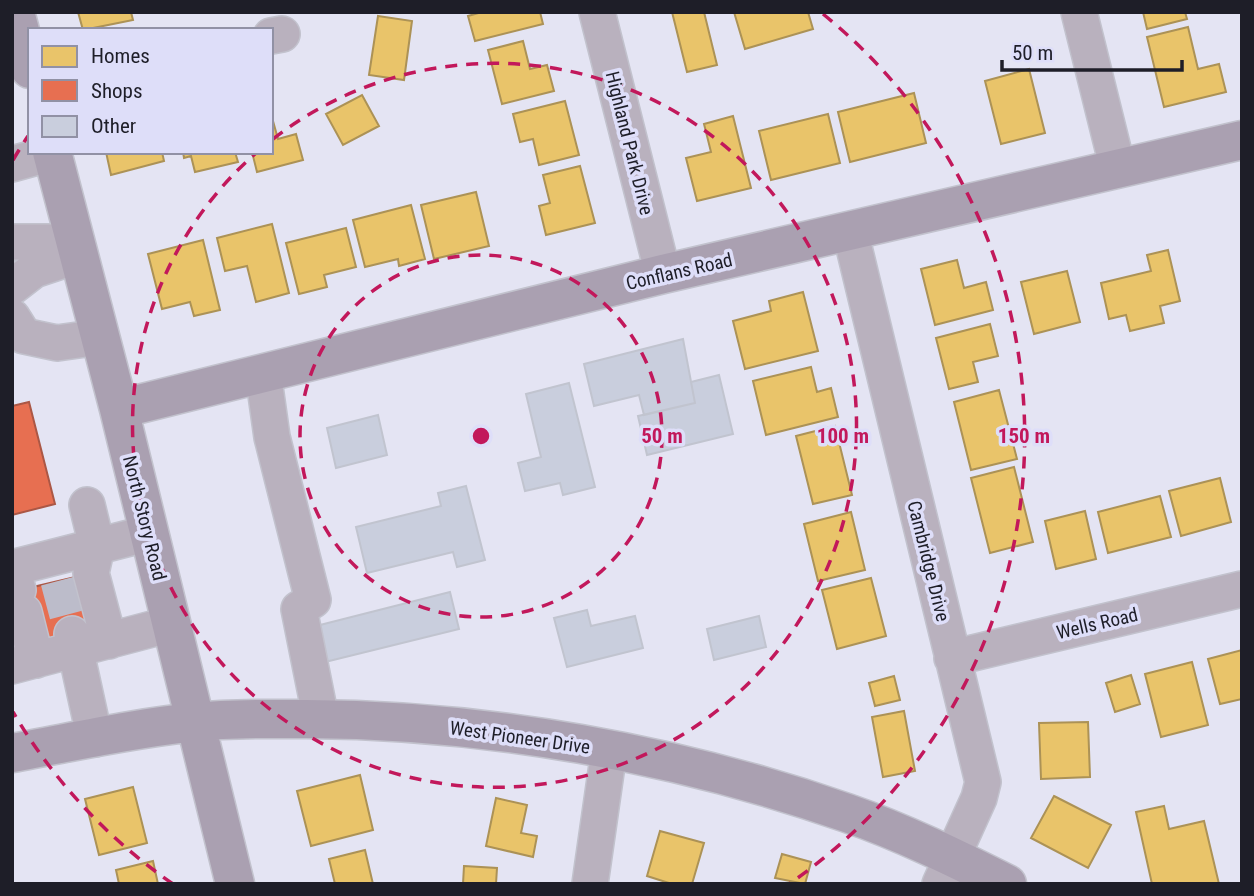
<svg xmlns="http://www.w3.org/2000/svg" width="1254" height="896" viewBox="0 0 1254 896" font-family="'Roboto Condensed',sans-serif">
	<rect width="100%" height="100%" fill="#e4e4f3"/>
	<path fill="#e9c46a" stroke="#ac9256" stroke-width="2" d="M 78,12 L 131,12 L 133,20 L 83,30 Z
		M 482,12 L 540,12 L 543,24 L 475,41 L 468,16 Z
		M 672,12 L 704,12 L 717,65 L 687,72 Z
		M 734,12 L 808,12 L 813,29 L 745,49 Z
		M 1143,12 L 1185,12 L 1187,19 L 1147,29 Z
		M 378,16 L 412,21 L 404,80 L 369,75 Z
		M 1188,27 L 1198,69 L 1219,64 L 1226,92 L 1164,107 L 1147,37 Z
		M 523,41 L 530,69 L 547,65 L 554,91 L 502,104 L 488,50 Z
		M 1029,69 L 1045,133 L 1001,144 L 985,81 Z
		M 914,93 L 926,143 L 850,162 L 838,112 Z
		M 362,95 L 379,126 L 343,145 L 326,114 Z
		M 565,101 L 579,155 L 539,165 L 533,139 L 520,142 L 513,114 Z
		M 828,114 L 840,163 L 771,180 L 759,131 Z
		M 733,116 L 751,188 L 697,201 L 686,158 L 711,152 L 704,124 Z
		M 273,121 L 278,139 L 296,134 L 303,160 L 257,172 L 252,152 L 271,152 Z
		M 106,152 L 162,152 L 164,161 L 111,175 Z
		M 183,152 L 235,152 L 238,162 L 195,172 L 191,156 L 184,158 Z
		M 580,166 L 595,223 L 546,235 L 539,206 L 550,203 L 543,175 Z
		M 476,192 L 489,246 L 434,259 L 421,205 Z
		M 411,205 L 425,259 L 399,266 L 398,259 L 365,267 L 353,220 Z
		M 272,224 L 289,293 L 256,302 L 247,266 L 225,271 L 217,238 Z
		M 346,228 L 356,267 L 324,275 L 327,287 L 299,294 L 286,243 Z
		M 203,240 L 220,310 L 194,316 L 190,302 L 162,309 L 148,254 Z
		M 1168,250 L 1180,301 L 1160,306 L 1164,323 L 1130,331 L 1126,315 L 1109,319 L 1101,283 L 1151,271 L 1147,255 Z
		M 957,260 L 964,288 L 986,282 L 993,310 L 935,325 L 921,269 Z
		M 1067,271 L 1080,322 L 1034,334 L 1021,282 Z
		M 803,292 L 818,351 L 745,369 L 733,321 L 771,311 L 769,301 Z
		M 990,324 L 998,356 L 973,362 L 978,382 L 949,389 L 936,338 Z
		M 811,367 L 817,392 L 831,388 L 838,417 L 766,435 L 753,381 Z
		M 999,390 L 1017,459 L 971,470 L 954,402 Z
		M 835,426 L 852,495 L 813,504 L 796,436 Z
		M 1014,467 L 1033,542 L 990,553 L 971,478 Z
		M 1220,478 L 1231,522 L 1181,536 L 1169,491 Z
		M 1160,496 L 1171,537 L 1108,553 L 1098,512 Z
		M 1085,511 L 1096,559 L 1056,569 L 1045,521 Z
		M 851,512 L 865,570 L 818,581 L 804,524 Z
		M 871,578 L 886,636 L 837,649 L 822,590 Z
		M 1242,650 L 1242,699 L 1220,704 L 1208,659 Z
		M 1192,662 L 1208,725 L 1161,737 L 1145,674 Z
		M 1131,675 L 1140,704 L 1115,712 L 1106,683 Z
		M 894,676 L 900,700 L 875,706 L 869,683 Z
		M 904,711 L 915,771 L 883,777 L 872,717 Z
		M 1088,722 L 1090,777 L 1041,779 L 1039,723 Z
		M 360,775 L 373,830 L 311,846 L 297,791 Z
		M 133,787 L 147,843 L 99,855 L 85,799 Z
		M 1054,796 L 1111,825 L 1088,868 L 1031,838 Z
		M 496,798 L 527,805 L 521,833 L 537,836 L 533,857 L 486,846 Z
		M 1164,806 L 1169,829 L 1204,821 L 1219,884 L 1152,884 L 1136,812 Z
		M 660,831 L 704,843 L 692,884 L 672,884 L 647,876 Z
		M 365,850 L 373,884 L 335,884 L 329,859 Z
		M 782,854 L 811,862 L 805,884 L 775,878 Z
		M 153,861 L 158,884 L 119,884 L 116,870 Z
		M 464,866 L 497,868 L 496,884 L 463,884 Z"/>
	<path fill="#e76f51" stroke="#ab5745" stroke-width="2" d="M 29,402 L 55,504 L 12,515 L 12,406 Z
		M 84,575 L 97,628 L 45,641 L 12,592 Z"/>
	<path fill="#c9cedd" stroke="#c1c4cf" stroke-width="2" d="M 683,339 L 695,403 L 644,415 L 639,395 L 594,406 L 584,364 Z
		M 719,375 L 733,434 L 647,455 L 638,416 L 695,403 L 691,382 Z
		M 569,383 L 595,487 L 563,495 L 560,483 L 525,491 L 518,463 L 541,457 L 526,394 Z
		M 378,415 L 387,455 L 336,468 L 327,428 Z
		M 466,486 L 485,560 L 457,567 L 453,552 L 367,573 L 356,527 L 441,506 L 438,493 Z
		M 450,592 L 459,629 L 325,662 L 316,626 Z
		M 587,610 L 591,626 L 635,616 L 643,648 L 567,667 L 554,618 Z
		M 759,616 L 766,647 L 714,660 L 707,629 Z"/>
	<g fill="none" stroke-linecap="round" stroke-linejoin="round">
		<path stroke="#bcbcca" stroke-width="35" stroke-dasharray="35 18" stroke-linecap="butt" d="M 58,581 L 72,634"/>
		<defs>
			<path id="minor" d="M 597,12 L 663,274
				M 1079,12 L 1118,169
				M 271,36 L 282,34
				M 12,164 L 52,153
				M 850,231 L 983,782 L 979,798 L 940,884
				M 12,242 L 75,242
				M 12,287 L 34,270 L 79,255
				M 12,317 L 24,336 L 57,343 L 100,337
				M 263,373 L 272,437 L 313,600 L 299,609 L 321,719
				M 87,505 L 97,546 L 91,573 L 109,641
				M 18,590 L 12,568 L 149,533
				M 24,612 L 36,660
				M 72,634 L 95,739
				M 952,658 L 1242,589
				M 12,666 L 171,624
				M 590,884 L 609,751"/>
			<path id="major" d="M 15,12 L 30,69
				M 52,152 L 119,409 L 235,884
				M 119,409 L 663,274 L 1242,140
				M 12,753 C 73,742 134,728 195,722 C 232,718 269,719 306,719 C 488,720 675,753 847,813 C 902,832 955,858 1007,884"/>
		</defs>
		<use href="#minor" stroke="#c2c2cd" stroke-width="38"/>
		<use href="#major" stroke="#c2c2cd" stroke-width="41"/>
		<use href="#minor" stroke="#b9b1be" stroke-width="35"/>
		<use href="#major" stroke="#aaa0b1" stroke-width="38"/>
	</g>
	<g fill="none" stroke="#c2185b" stroke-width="3.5" stroke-dasharray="12 9">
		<circle cx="481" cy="436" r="181"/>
		<path d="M273 139A362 362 0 1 1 256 153"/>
		<path d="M173 884A543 543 0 0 1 13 712M13 160A543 543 0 0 1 28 136M823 14A543 543 0 0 1 789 884"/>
	</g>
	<g text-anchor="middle" stroke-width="7" stroke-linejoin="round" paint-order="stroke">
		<g font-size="19" fill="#1e1e28" stroke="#dedef9">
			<text transform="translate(630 143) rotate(76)" y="7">Highland Park Drive</text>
			<text transform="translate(679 271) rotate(-13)" y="7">Conflans Road</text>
			<text transform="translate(145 518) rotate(76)" y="7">North Story Road</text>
			<text transform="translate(929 561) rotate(76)" y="7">Cambridge Drive</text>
			<text transform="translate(1097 623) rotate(-13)" y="7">Wells Road</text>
			<text transform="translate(520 737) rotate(8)" y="7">West Pioneer Drive</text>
		</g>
	</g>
	<circle cx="481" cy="436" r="10" fill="#c2185b" stroke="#dedef9" stroke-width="3.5"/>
	<g font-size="21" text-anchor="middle" font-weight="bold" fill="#c2185b" stroke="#dedef9" stroke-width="7" stroke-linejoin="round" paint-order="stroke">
		<text x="662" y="443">50 m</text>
		<text x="843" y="443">100 m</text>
		<text x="1024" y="443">150 m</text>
	</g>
	<rect width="1254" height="896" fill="none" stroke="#1e1e28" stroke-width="28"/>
	<rect x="28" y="28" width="245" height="126" fill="#dedef9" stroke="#9191a5" stroke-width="2"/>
	<rect x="42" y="46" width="35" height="21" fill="#e9c46a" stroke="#9191a5" stroke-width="2"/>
	<text x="91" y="63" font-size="21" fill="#1e1e28">Homes</text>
	<rect x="42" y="80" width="35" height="21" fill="#e76f51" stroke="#9191a5" stroke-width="2"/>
	<text x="91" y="98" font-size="21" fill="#1e1e28">Shops</text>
	<rect x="42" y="116" width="35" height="21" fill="#c9cedd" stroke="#9191a5" stroke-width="2"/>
	<text x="91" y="133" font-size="21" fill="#1e1e28">Other</text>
	<path d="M1002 60v10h180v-10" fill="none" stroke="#1e1e28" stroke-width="3.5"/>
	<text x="1012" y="60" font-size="21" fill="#1e1e28" stroke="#dedef9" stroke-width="5" paint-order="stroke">50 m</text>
</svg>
